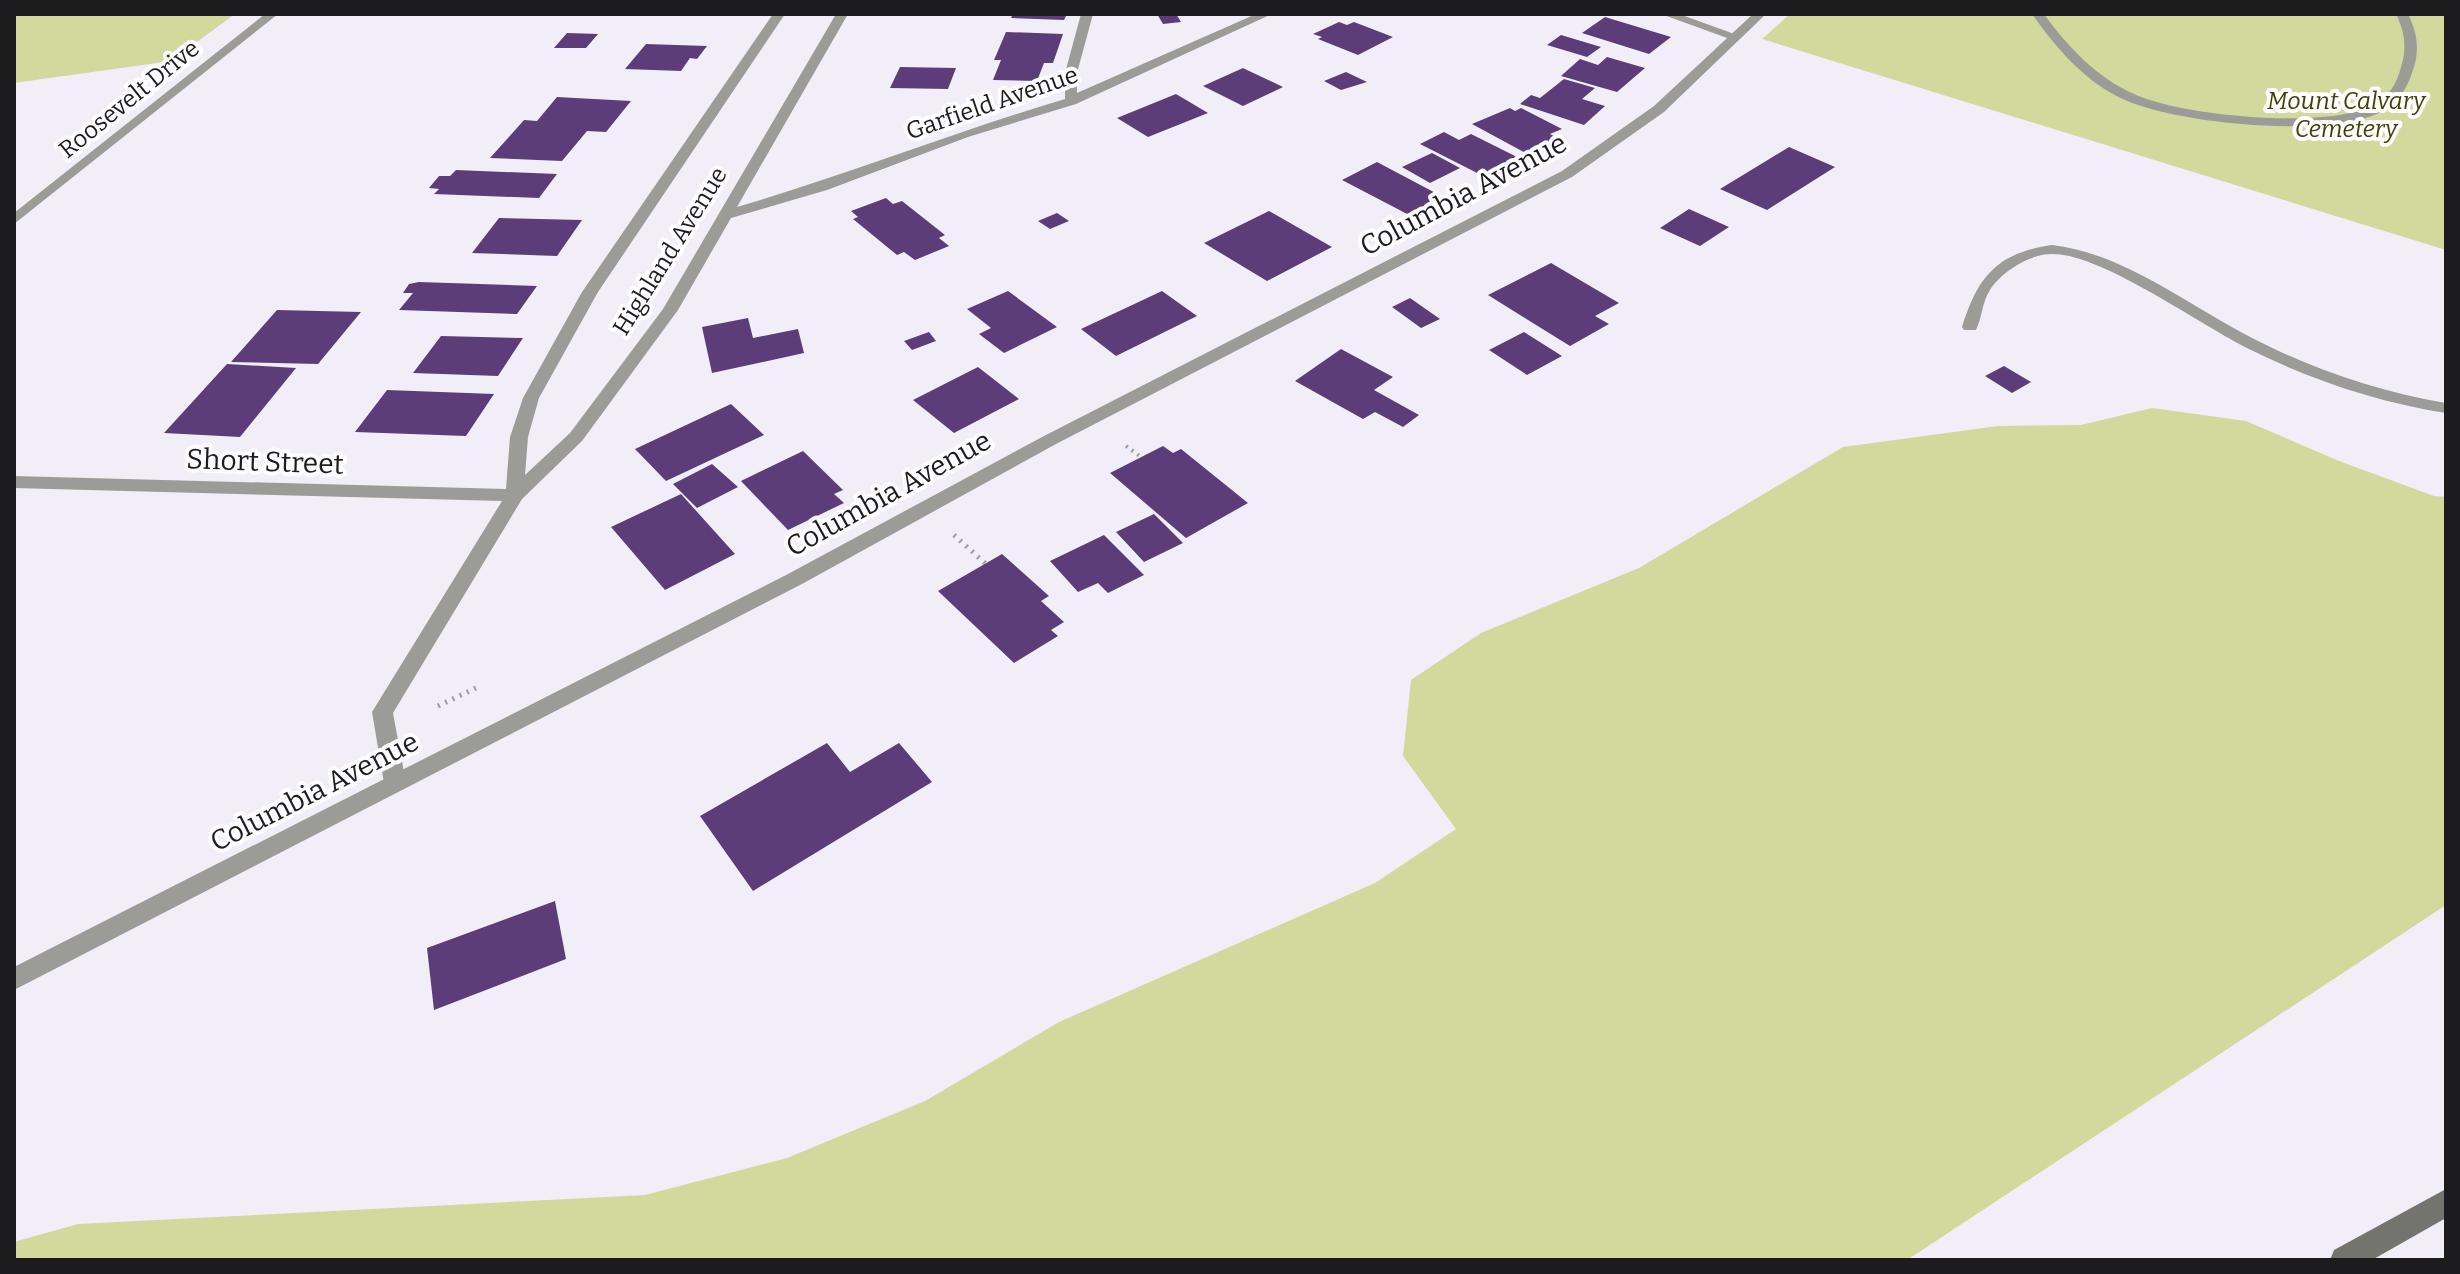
<svg xmlns="http://www.w3.org/2000/svg" width="2460" height="1274" viewBox="0 0 2460 1274" font-family="Bitter,serif">
	<rect width="100%" height="100%" fill="#f2eef8"/>
	<path fill="#d1d99d" d="M 14,14 L 235,14 L 171,61 L 14,83 Z
		M 1790,14 L 2446,14 L 2446,250 L 1762,39 Z
		M 2152,408 L 2246,421 L 2339,461 L 2434,496 L 2446,497 L 2446,905 L 1907,1260 L 14,1260 L 14,1242 L 78,1224 L 645,1195 L 787,1158 L 925,1101 L 1059,1022 L 1375,883 L 1456,829 L 1403,756 L 1411,680 L 1481,633 L 1639,568 L 1843,447 L 1998,426 L 2081,425 Z"/>
	<path fill="#5c3d79" d="M 1013,14 L 1067,14 L 1064,20 L 1011,18 Z
		M 1157,14 L 1176,14 L 1181,22 L 1163,24 Z
		M 1605,17 L 1671,37 L 1649,54 L 1582,33 Z
		M 1339,22 L 1347,25 L 1354,22 L 1393,37 L 1358,55 L 1318,39 L 1322,37 L 1313,34 Z
		M 1006,32 L 1063,34 L 1053,63 L 1044,63 L 1037,81 L 993,80 L 1001,60 L 994,60 Z
		M 567,33 L 598,34 L 586,48 L 554,48 Z
		M 1561,35 L 1601,47 L 1587,57 L 1547,45 Z
		M 646,44 L 707,46 L 697,59 L 690,58 L 681,71 L 625,69 Z
		M 1607,57 L 1645,68 L 1617,92 L 1561,76 L 1580,59 L 1598,65 Z
		M 900,67 L 956,68 L 948,89 L 890,88 Z
		M 1243,68 L 1247,70 L 1283,87 L 1243,106 L 1203,86 Z
		M 1346,72 L 1367,82 L 1341,90 L 1324,81 Z
		M 1564,79 L 1595,88 L 1582,99 L 1605,106 L 1584,125 L 1520,104 L 1531,95 L 1540,98 Z
		M 1176,94 L 1208,113 L 1148,137 L 1117,118 Z
		M 557,97 L 631,101 L 606,132 L 587,131 L 562,161 L 490,158 L 524,120 L 537,121 Z
		M 1510,108 L 1515,111 L 1521,108 L 1562,129 L 1550,134 L 1563,141 L 1531,156 L 1472,124 Z
		M 1444,132 L 1459,140 L 1471,134 L 1523,160 L 1487,178 L 1420,144 Z
		M 1789,147 L 1835,167 L 1767,210 L 1720,189 Z
		M 1432,153 L 1460,168 L 1430,183 L 1402,167 Z
		M 1377,162 L 1445,198 L 1411,216 L 1342,180 Z
		M 456,170 L 557,174 L 539,198 L 434,194 L 439,189 L 429,188 L 439,176 L 450,176 Z
		M 886,198 L 893,204 L 902,201 L 945,235 L 939,238 L 949,246 L 915,260 L 904,252 L 897,255 L 853,219 L 858,217 L 851,211 Z
		M 1689,209 L 1729,227 L 1700,246 L 1660,228 Z
		M 1269,211 L 1332,247 L 1267,281 L 1204,243 Z
		M 1057,213 L 1069,221 L 1050,229 L 1038,221 Z
		M 499,218 L 582,220 L 557,256 L 472,253 Z
		M 1551,263 L 1619,303 L 1595,316 L 1609,324 L 1570,346 L 1488,295 Z
		M 419,282 L 537,286 L 517,314 L 399,310 L 413,293 L 403,293 L 409,284 Z
		M 1008,291 L 1057,327 L 1004,353 L 979,334 L 991,328 L 967,309 Z
		M 1162,291 L 1197,316 L 1116,356 L 1081,329 Z
		M 1410,298 L 1440,319 L 1421,328 L 1392,307 Z
		M 277,310 L 361,312 L 318,364 L 231,362 Z
		M 748,318 L 753,338 L 798,329 L 804,353 L 712,373 L 702,327 Z
		M 929,332 L 936,341 L 912,350 L 904,341 Z
		M 1524,332 L 1562,356 L 1527,375 L 1489,350 Z
		M 441,336 L 523,338 L 498,376 L 413,373 Z
		M 1341,349 L 1393,377 L 1374,390 L 1419,415 L 1403,427 L 1375,412 L 1363,419 L 1295,381 Z
		M 227,364 L 296,368 L 240,437 L 164,433 Z
		M 2004,366 L 2031,382 L 2012,393 L 1985,376 Z
		M 978,367 L 1019,399 L 954,433 L 913,400 Z
		M 387,390 L 494,394 L 466,436 L 355,432 Z
		M 731,404 L 764,435 L 666,481 L 635,449 Z
		M 1163,446 L 1173,453 L 1181,449 L 1248,503 L 1186,538 L 1110,473 Z
		M 803,451 L 843,490 L 834,494 L 844,503 L 788,530 L 741,481 Z
		M 712,464 L 738,487 L 697,508 L 673,484 Z
		M 681,494 L 735,554 L 665,590 L 611,527 Z
		M 1154,514 L 1183,543 L 1144,562 L 1116,532 Z
		M 1104,535 L 1144,575 L 1108,593 L 1098,583 L 1078,592 L 1050,561 Z
		M 1002,554 L 1049,596 L 1041,601 L 1064,622 L 1051,630 L 1058,636 L 1014,663 L 938,591 Z
		M 827,743 L 850,772 L 899,743 L 932,782 L 753,891 L 700,816 Z
		M 555,901 L 566,959 L 434,1010 L 427,948 Z"/>
	<g fill="none" stroke-linecap="round" stroke-linejoin="round">
		<path stroke="#9d9ba2" stroke-width="4" stroke-dasharray="2 5" stroke-linecap="butt" d="M 1126,446 L 1141,457"/>
		<path stroke="#9d9ba2" stroke-width="5" stroke-dasharray="2 6" stroke-linecap="butt" d="M 954,535 L 986,564
			M 438,706 L 480,686"/>
		<path fill="#9b9c97" fill-rule="evenodd" d="M 2032,14 L 2044,14 C 2068,47 2096,77 2134,94 C 2181,116 2327,130 2374,105 C 2389,97 2397,83 2401,67 C 2407,48 2405,32 2396,14 L 2408,14 C 2418,34 2420,52 2412,73 C 2407,88 2398,103 2383,111 C 2331,139 2179,124 2125,100 C 2085,82 2057,49 2032,14 Z
			M 2052,245 C 2120,253 2180,299 2239,331 C 2303,366 2374,391 2446,403 L 2446,413 C 2377,402 2311,380 2249,349 C 2202,326 2099,252 2051,254 C 2030,254 2001,272 1990,290 C 1982,302 1982,318 1976,330 L 1964,330 L 1962,327 C 1978,276 1997,253 2052,245 Z"/>
		<path fill="#9b9c97" fill-rule="evenodd" d="M 265,14 L 278,14 L 14,224 L 14,213 Z
			M 773,14 L 785,14 L 598,292 L 539,398 L 528,437 L 525,475 L 570,433 L 663,309 L 836,14 L 848,14 L 737,207 C 847,175 954,132 1065,99 L 1065,73 L 1081,14 L 1093,14 L 1077,73 L 1077,93 L 1256,14 L 1272,14 L 1076,104 L 968,137 L 827,190 L 731,218 L 678,310 L 582,441 L 522,499 L 393,713 L 406,783 L 403,789 L 395,792 L 387,789 L 384,783 L 372,712 L 502,501 L 14,488 L 14,476 L 506,489 L 510,437 L 523,398 L 582,292 Z
			M 1661,14 L 1679,14 L 1740,36 L 1730,39 Z"/>
		<path fill="#9b9c97" fill-rule="evenodd" d="M 1753,14 L 1766,14 L 1664,112 L 1572,177 L 1056,444 L 802,584 L 14,990 L 14,967 L 788,574 L 1044,436 L 1562,171 L 1654,106 Z"/>
		<path fill="#73746d" fill-rule="evenodd" d="M 2446,1189 L 2446,1218 L 2372,1260 L 2330,1260 L 2334,1250 Z"/>
	</g>
	<g text-anchor="middle" stroke-width="8" stroke-linejoin="round" paint-order="stroke">
		<g font-size="24" fill="#1c1b1e" stroke="#fefdff">
			<text transform="translate(129 99) rotate(-39)" y="8">Roosevelt Drive</text>
			<text transform="translate(992 103) rotate(-19)" y="8">Garfield Avenue</text>
			<text transform="translate(670 251) rotate(-58)" y="8">Highland Avenue</text>
		</g>
		<g font-size="24" font-style="italic" fill="#3e4204" stroke="#fefdff">
			<text x="2346" y="109">Mount Calvary<tspan x="2346" dy="28">Cemetery</tspan></text>
		</g>
		<g font-size="28" fill="#1c1b1e" stroke="#fefdff">
			<text transform="translate(1463 194) rotate(-28)" y="10">Columbia Avenue</text>
			<text transform="translate(265 461) rotate(2)" y="10">Short Street</text>
			<text transform="translate(888 493) rotate(-29)" y="10">Columbia Avenue</text>
			<text transform="translate(314 791) rotate(-27)" y="10">Columbia Avenue</text>
		</g>
	</g>
	<rect width="2460" height="1274" fill="none" stroke="#1c1b1e" stroke-width="32"/>
</svg>
